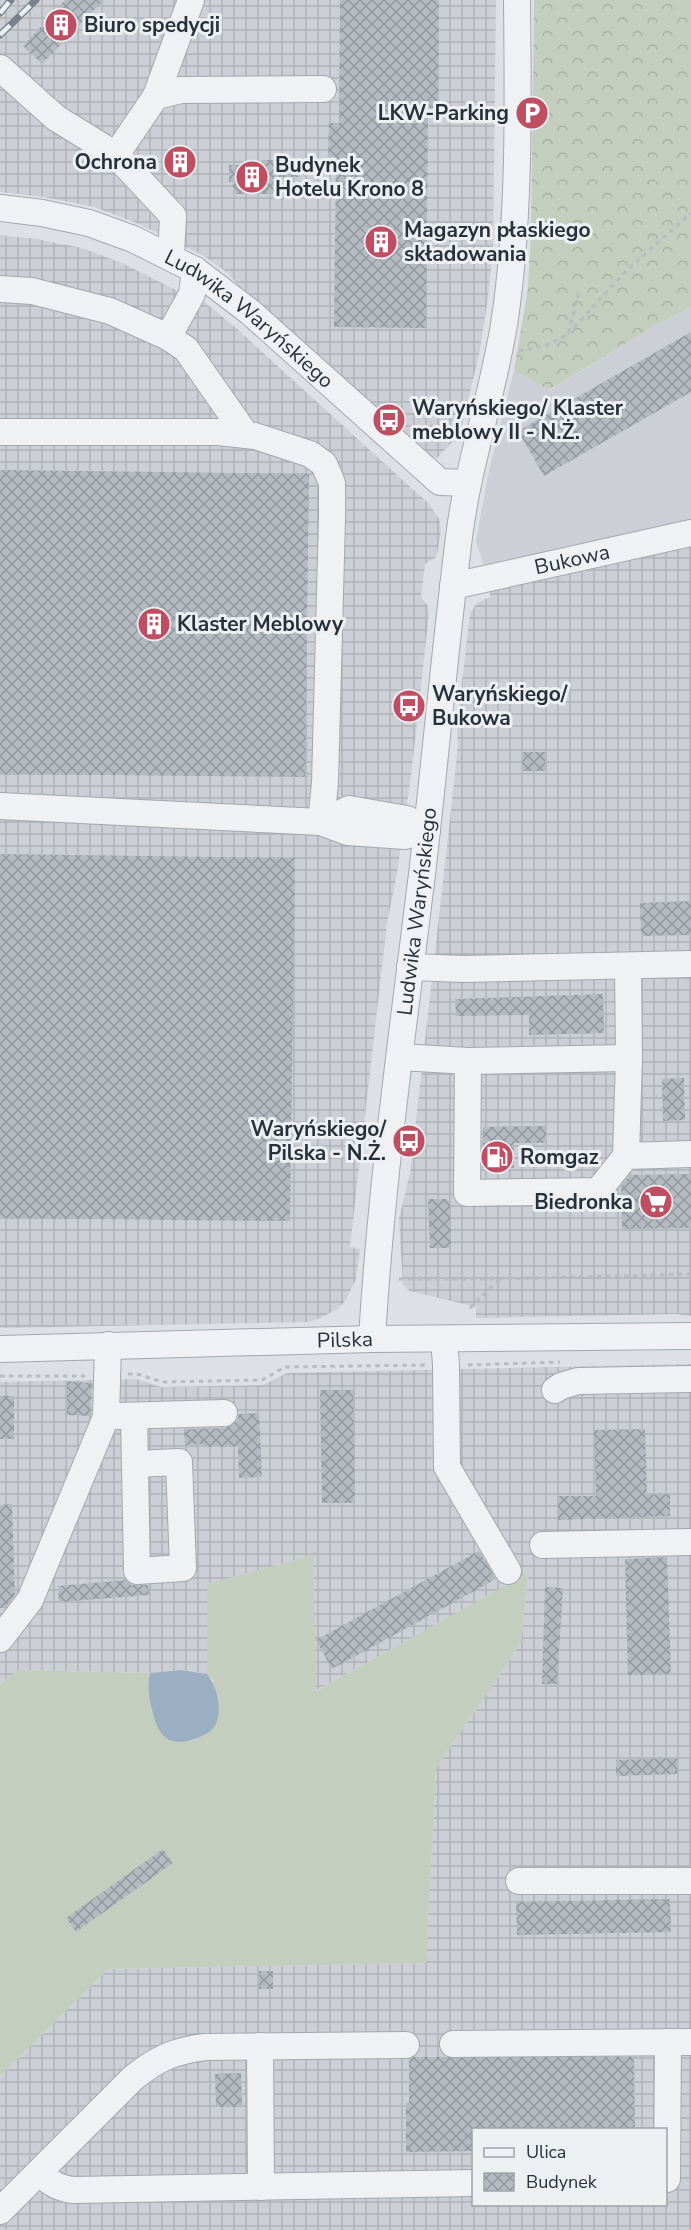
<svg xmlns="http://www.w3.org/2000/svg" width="691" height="2230" viewBox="0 0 691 2230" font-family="'Nunito Sans',sans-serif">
	<defs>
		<pattern id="industrial-grid" width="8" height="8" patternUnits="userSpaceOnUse" patternTransform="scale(1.5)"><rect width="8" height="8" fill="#ccd0d6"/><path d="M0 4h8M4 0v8" fill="none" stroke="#afb3b8"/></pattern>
		<pattern id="forest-crowns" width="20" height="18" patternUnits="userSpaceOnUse" patternTransform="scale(1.5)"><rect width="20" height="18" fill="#c4cebf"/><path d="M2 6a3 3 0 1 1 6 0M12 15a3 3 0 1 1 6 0" fill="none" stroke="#a8b1a5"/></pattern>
		<pattern id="building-cross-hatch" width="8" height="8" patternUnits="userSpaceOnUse" patternTransform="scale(1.5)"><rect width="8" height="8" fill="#b5bac2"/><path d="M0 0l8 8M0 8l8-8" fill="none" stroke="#93989f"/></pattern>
	</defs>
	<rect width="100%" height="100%" fill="#dde1e5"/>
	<path fill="#ccd0d6" d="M 691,307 L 691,520 L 485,568 L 476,541 L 488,475 L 514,370 L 550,390 L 658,324 Z"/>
	<path fill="url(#industrial-grid)" fill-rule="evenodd" d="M 0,0 L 496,0 L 493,247 L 488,298 L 479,355 L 461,429 L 459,435 L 437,458 L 429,456 L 244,293 L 229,274 L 204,256 L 139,224 L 94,207 L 44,197 L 0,192 Z
		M 0,235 L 37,239 L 82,248 L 122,263 L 182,293 L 202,300 L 236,328 L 429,504 L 439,519 L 441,530 L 438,550 L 436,557 L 425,564 L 421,597 L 428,606 L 429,614 L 411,776 L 397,873 L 387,924 L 350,1247 L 360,1249 L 356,1279 L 345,1301 L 338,1309 L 318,1319 L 308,1322 L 0,1328 Z
		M 691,541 L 691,1316 L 676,1314 L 476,1318 L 476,1307 L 410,1291 L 403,1285 L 399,1219 L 410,1173 L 451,810 L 458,745 L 457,725 L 470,613 L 477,603 L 490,597 L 490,591 Z
		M 691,1364 L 691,2230 L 0,2230 L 0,2076 L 108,1969 L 426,1963 L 436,1768 L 521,1643 L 528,1574 L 315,1691 L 313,1555 L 208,1584 L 207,1674 L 181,1670 L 150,1673 L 19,1670 L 0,1684 L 0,1382 L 136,1379 L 161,1387 L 263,1385 L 287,1373 ZM 474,2130 L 666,2130 L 666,2204 L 474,2204 Z"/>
	<path fill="#c4cebf" d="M 313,1555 L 316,1691 L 528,1573 L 521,1643 L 436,1768 L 426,1963 L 108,1969 L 0,2076 L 0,1684 L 19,1670 L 150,1673 L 150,1701 L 214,1682 L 207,1674 L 207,1584 Z"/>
	<path fill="url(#forest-crowns)" d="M 534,0 L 691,0 L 691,307 L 658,324 L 549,390 L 514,370 L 528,288 L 531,231 Z"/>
	<path fill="#9cafc2" d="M 181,1670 L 207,1674 C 217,1686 224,1713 214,1727 C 209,1734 202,1736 194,1739 C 168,1748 158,1735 152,1710 C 149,1697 147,1686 150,1673 Z"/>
	<path fill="url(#building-cross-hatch)" d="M 65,0 L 104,0 L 42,64 L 23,46 Z
		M 340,0 L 439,0 L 438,108 L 428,108 L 426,328 L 334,327 L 336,157 L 328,157 L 329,123 L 339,123 Z
		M 262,160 L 300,160 L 300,177 L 275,177 L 275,194 L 233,194 L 233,182 L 229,182 L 229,165 L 262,165 Z
		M 691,332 L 691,392 L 544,476 L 518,431 Z
		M 0,470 L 309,474 L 305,777 L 0,774 Z
		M 523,752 L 545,752 L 545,771 L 522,771 Z
		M 0,854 L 295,858 L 290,1221 L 0,1218 Z
		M 691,901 L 691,935 L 641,936 L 640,903 Z
		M 603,994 L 604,1033 L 529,1035 L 529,1015 L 456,1016 L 455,999 Z
		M 684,1078 L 685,1120 L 663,1121 L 662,1079 Z
		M 546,1126 L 546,1143 L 514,1143 L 514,1168 L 482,1168 L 483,1127 Z
		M 691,1174 L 691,1228 L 622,1229 L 621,1186 L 630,1175 Z
		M 428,1199 L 447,1199 L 450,1203 L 451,1248 L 430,1248 Z
		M 67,1381 L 92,1383 L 90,1416 L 67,1415 Z
		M 320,1390 L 353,1390 L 355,1503 L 322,1503 Z
		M 0,1396 L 14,1396 L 14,1439 L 0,1439 Z
		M 259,1413 L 262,1477 L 239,1478 L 238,1446 L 202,1447 L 202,1444 L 185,1445 L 184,1429 L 225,1428 L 232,1425 L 237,1421 L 239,1414 Z
		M 645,1429 L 647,1495 L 670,1494 L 670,1516 L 558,1520 L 558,1496 L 596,1496 L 594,1430 Z
		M 12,1504 L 15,1595 L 5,1608 L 0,1608 L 0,1505 Z
		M 479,1551 L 496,1579 L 332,1669 L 316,1640 Z
		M 667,1557 L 671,1674 L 628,1675 L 625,1559 Z
		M 126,1580 L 131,1585 L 148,1585 L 149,1595 L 59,1602 L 58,1586 Z
		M 545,1587 L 563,1588 L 557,1684 L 542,1684 Z
		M 677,1758 L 677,1774 L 616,1776 L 616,1760 Z
		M 163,1849 L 173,1863 L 76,1932 L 66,1918 Z
		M 670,1899 L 671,1932 L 517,1935 L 516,1902 Z
		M 259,1971 L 273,1971 L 273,1989 L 259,1989 Z
		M 414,2057 L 634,2057 L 635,2130 L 474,2130 L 474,2151 L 406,2152 L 406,2103 L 409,2103 L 409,2059 Z
		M 241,2073 L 242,2107 L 216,2107 L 215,2074 Z"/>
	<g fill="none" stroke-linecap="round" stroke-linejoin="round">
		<defs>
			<g id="minor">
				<path d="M 0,68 L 56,118 L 116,155"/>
				<path d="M 156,96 L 191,0"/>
				<path id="s1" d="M 0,208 L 42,213 L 89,223 L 133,239 L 195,270 L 250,312 L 440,482 L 468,483"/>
				<path d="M 171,256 L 173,216 L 116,155 L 156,96 L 181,90 L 323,89"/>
				<path d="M 0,289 L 32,291 L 110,311 L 168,337 L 186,349 L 246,435"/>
				<path d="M 168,337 L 192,294 L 195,270"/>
				<path d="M 0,432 L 218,432 L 255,436 L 310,454 L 324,464 L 332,483 L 332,518 L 325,783 L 321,822 L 0,806"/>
				<path id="s2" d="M 453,586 L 691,533"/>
				<path d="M 321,822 L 349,809 L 407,819 L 427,830"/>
				<path d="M 321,822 L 348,832 L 405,836 L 427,830"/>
				<path d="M 410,967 L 464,969 L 691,964"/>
				<path d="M 400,1057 L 468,1061 L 629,1058"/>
				<path d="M 468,1061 L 467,1193 L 598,1191 L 626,1156 L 691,1154"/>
				<path d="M 626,1156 L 629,1058 L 628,966"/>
				<path id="s3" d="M 372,1339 C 381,1184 403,1029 422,874 C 435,762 445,649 459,537 C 468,463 494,392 505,318 C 520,215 518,105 517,0"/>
				<path d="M 444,1339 L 446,1365 L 447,1467 L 508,1571"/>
				<path id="s4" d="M 0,1349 L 372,1339 L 691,1336"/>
				<path d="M 555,1390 L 561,1386 L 578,1381 L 691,1379"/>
				<path d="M 118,1416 L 224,1413"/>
				<path d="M 134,1416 L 137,1571 L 183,1568 L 179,1462 L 135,1464"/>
				<path d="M 543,1545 L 691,1542"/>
				<path d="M 0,1639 L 30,1600 L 106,1417 L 108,1345"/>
				<path d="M 519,1881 L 691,1881"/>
				<path d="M 453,2044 L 691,2042"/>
				<path d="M 260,2046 L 261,2187"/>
				<path d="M 39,2172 C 50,2183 58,2188 73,2190 L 474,2183"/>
				<path d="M 667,2179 L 668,2042"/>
				<path d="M 0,2211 L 133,2078 C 158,2058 174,2051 205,2047 L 406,2045"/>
			</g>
		</defs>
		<use href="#minor" stroke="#a3a8ae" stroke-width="28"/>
		<path stroke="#b8bbc0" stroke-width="3" stroke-dasharray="4.5 4.5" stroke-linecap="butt" d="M 568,334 L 624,273 L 691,213
			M 519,351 L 548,345 L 568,334 L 579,292
			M 399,1279 L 499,1279 L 691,1274
			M 470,1308 L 499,1280
			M 468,1365 L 560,1362
			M 128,1374 L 137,1374 L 162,1382 L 262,1380 L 285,1367 L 425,1365
			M 0,1376 L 85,1376"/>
		<use href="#minor" stroke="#f0f1f4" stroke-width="26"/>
		<defs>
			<path id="rail" d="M 0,13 L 11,0
				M 0,35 L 36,0"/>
		</defs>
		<use href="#rail" stroke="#79818d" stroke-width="7"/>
		<use href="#rail" stroke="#edf0f3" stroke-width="4.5" stroke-dasharray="14" stroke-linecap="butt"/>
	</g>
	<defs>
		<symbol id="building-disc" viewBox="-11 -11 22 22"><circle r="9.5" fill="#bf4e62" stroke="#edf0f3"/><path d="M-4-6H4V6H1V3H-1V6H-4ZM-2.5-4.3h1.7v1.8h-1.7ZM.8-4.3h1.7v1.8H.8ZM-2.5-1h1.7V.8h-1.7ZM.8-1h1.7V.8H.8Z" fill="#fff"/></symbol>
		<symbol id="parking-disc" viewBox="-11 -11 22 22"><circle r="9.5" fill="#bf4e62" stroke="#edf0f3"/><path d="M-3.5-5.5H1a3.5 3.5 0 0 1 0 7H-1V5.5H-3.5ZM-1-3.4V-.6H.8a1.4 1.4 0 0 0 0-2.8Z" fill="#fff"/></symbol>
		<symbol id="bus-disc" viewBox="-11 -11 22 22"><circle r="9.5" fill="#bf4e62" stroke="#edf0f3"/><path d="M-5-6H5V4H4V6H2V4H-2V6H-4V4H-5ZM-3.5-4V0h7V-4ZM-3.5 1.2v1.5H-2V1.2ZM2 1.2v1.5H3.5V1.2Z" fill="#fff"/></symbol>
		<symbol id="fuel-disc" viewBox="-11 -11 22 22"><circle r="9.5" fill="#bf4e62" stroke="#edf0f3"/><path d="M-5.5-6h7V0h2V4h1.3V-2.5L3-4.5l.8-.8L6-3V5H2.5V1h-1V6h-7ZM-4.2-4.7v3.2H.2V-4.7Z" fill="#fff"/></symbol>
		<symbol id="supermarket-disc" viewBox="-11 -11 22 22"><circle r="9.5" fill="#bf4e62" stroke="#edf0f3"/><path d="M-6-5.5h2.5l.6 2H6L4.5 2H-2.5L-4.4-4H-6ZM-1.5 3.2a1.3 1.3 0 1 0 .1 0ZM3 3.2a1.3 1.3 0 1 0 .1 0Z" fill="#fff"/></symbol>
	</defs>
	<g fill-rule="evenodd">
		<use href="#building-disc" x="42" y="6" width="38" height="38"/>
		<use href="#parking-disc" x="513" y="94" width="38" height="38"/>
		<use href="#building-disc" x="161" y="143" width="38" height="38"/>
		<use href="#building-disc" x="233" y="158" width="38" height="38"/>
		<use href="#building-disc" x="362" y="223" width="38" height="38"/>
		<use href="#bus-disc" x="370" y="401" width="38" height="38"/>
		<use href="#building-disc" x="135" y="605" width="38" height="38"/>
		<use href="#bus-disc" x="390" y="687" width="38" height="38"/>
		<use href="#bus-disc" x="390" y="1122" width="38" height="38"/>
		<use href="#fuel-disc" x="478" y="1138" width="38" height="38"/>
		<use href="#supermarket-disc" x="637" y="1183" width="38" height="38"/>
	</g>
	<g text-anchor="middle" stroke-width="6" stroke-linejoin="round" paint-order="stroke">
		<g font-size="21" font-weight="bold" fill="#28303a" stroke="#edf0f3" text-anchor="start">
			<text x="84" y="32">Biuro spedycji</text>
			<text x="509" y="120" text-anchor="end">LKW-Parking</text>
			<text x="157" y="169" text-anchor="end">Ochrona</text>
			<text x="275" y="172">Budynek<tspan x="275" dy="24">Hotelu Krono 8</tspan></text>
			<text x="404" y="237">Magazyn płaskiego<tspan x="404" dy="24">składowania</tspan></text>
			<text x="412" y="415">Waryńskiego/ Klaster<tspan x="412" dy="24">meblowy II - N.Ż.</tspan></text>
			<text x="177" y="631">Klaster Meblowy</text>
			<text x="432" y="701">Waryńskiego/<tspan x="432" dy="24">Bukowa</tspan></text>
			<text x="386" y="1136" text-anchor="end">Waryńskiego/<tspan x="386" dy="24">Pilska - N.Ż.</tspan></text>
			<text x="520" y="1164">Romgaz</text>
			<text x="633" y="1209" text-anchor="end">Biedronka</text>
		</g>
		<g font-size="21" fill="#28303a" stroke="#edf0f3">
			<text dy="7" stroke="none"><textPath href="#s1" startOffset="279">Ludwika Waryńskiego</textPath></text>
			<text dy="7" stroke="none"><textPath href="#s2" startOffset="122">Bukowa</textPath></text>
			<text dy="7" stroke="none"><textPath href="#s3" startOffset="430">Ludwika Waryńskiego</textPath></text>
			<text dy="7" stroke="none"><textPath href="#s4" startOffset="345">Pilska</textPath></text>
		</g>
	</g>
	<rect x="472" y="2128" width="195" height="78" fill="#edf0f3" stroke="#9ea3a9" stroke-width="1.5"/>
	<rect x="484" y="2148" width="30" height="9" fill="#f0f1f4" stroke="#9ea3a9" stroke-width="1.5"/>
	<text x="526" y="2158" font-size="18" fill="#28303a">Ulica</text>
	<rect x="484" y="2173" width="30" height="18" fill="url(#building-cross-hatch)" stroke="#9ea3a9" stroke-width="1.5"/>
	<text x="526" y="2188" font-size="18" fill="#28303a">Budynek</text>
</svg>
